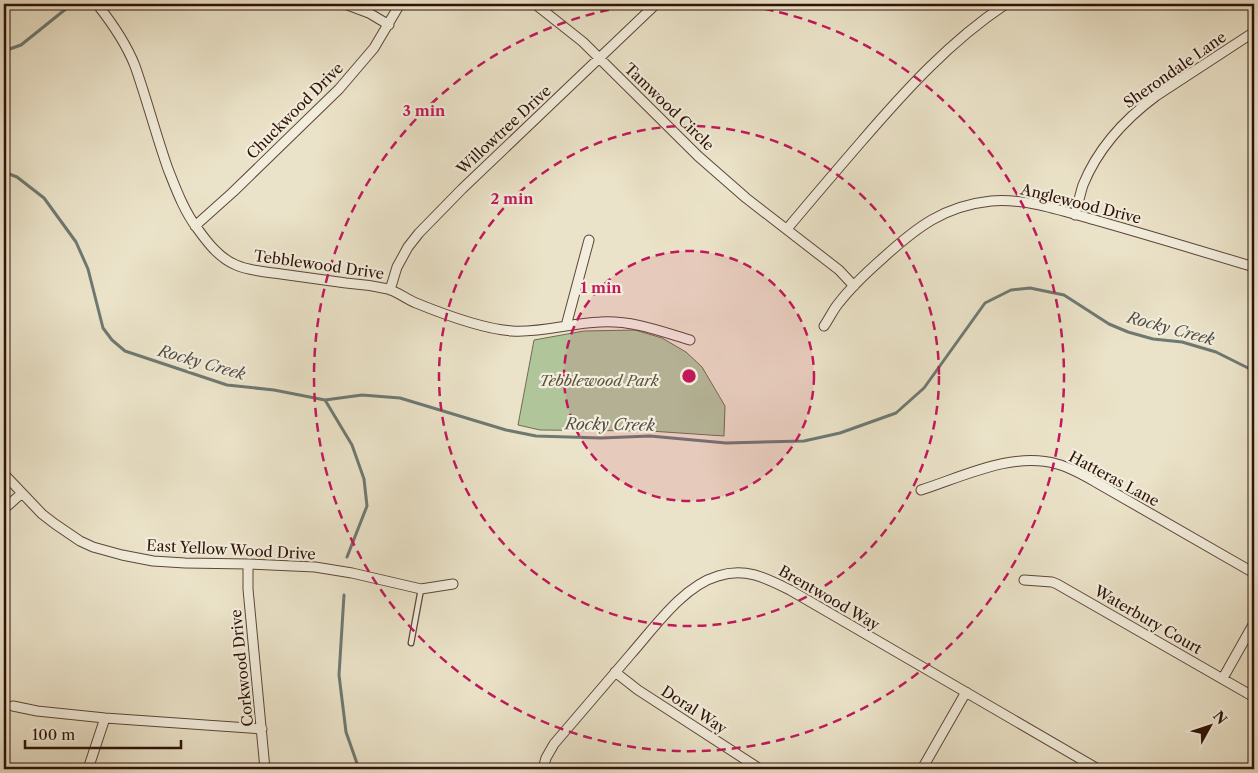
<svg xmlns="http://www.w3.org/2000/svg" width="1258" height="773" viewBox="0 0 1258 773" font-family="'Libre Caslon Text',serif">
	<rect width="100%" height="100%" fill="#ebe3c9"/>
	<filter id="stains"><feTurbulence type="fractalNoise" baseFrequency=".004" numOctaves="4"/><feColorMatrix values="0 0 0 0 .2 0 0 0 0 .09 0 0 0 0 .02 0 0 0 .5 -.17"/></filter>
	<radialGradient id="worn" r=".72"><stop offset=".6" stop-color="#630" stop-opacity="0"/><stop offset="1" stop-color="#630" stop-opacity=".3"/></radialGradient>
	<path fill="#b1c59b" stroke="#706c52" d="M 635,330 L 662,338 L 686,352 L 702,367 L 725,406 L 724,436 L 650,431 L 540,430 L 518,425 L 534,340 L 584,331 Z"/>
	<g fill="none" stroke-linecap="round" stroke-linejoin="round">
		<path stroke="#6e7972" stroke-width="3" d="M 4,51 L 21,45 L 72,4
			M 4,172 L 17,177 L 44,198 L 76,242 L 88,269 L 103,328 L 112,340 L 125,351 L 227,385 L 274,390 L 325,400 L 362,395 L 400,398 L 506,430 L 536,436 L 601,438 L 650,436 L 726,443 L 804,441 L 840,433 L 896,413 L 924,388 L 985,303 L 1011,290 L 1030,288 L 1064,295 L 1109,324 L 1128,332 L 1153,339 L 1182,342 L 1216,352 L 1254,371
			M 325,400 L 352,445 L 364,479 L 367,506 L 347,557
			M 344,595 L 339,675 L 346,732 L 359,769"/>
		<defs>
			<path id="service" d="M 411,643 L 421,589"/>
			<path id="minor" d="M 97,4 C 112,23 126,43 135,66 C 147,100 156,135 168,169 C 176,189 184,211 197,228 C 207,242 219,258 236,265 C 250,271 266,272 281,274 C 303,277 324,280 346,283 C 360,284 374,286 388,289 C 398,292 406,299 416,303 C 443,314 483,329 512,331 C 542,333 570,323 600,322 C 632,320 660,331 690,340
				M 345,4 L 369,13 L 389,25
				M 535,4 L 583,42 L 698,156 L 746,198 L 839,270 L 854,286
				M 1075,215 C 1078,205 1080,194 1083,185 C 1098,148 1125,119 1156,96 L 1254,32
				M 195,226 L 233,192 L 339,89 L 374,48 L 400,4
				M 787,229 C 811,200 836,171 861,142 C 905,91 950,41 1006,4
				M 390,290 L 397,267 L 408,247 L 419,233 L 462,189 L 656,4
				M 566,326 L 589,240
				M 824,326 C 829,319 833,310 838,304 C 851,287 867,272 883,258 C 917,227 944,206 991,201 C 1026,198 1062,211 1095,220 C 1148,235 1201,251 1254,267
				M 4,474 L 42,514 L 55,524 L 80,541 L 93,547 L 122,555 L 153,561 L 185,563 L 248,564 L 315,567 L 352,573 L 421,589 L 453,584
				M 921,490 C 962,477 1013,451 1057,464 C 1072,468 1085,476 1099,484 L 1254,573
				M 4,509 L 22,493
				M 248,564 L 248,589 L 265,769
				M 1024,580 L 1052,582 L 1057,584 L 1254,697
				M 615,672 L 638,690 L 760,769
				M 1223,678 L 1254,623
				M 13,706 L 37,711 L 105,718 L 262,729
				M 88,769 L 105,718
				M 543,769 L 546,758 L 554,744 C 580,714 605,684 631,654 C 654,628 683,586 718,576 C 745,567 766,578 790,590 L 1098,769
				M 922,769 L 966,692"/>
		</defs>
		<use href="#service" stroke="#5d4638" stroke-width="7"/>
		<use href="#minor" stroke="#5d4638" stroke-width="11"/>
		<use href="#service" stroke="#f2eddc" stroke-width="4.5"/>
		<use href="#minor" stroke="#f2eddc" stroke-width="9"/>
	</g>
	<circle cx="689" cy="376" r="125" fill="#c2185b" fill-opacity=".12"/>
	<g fill="none" stroke="#c2185b" stroke-width="2.5" stroke-dasharray="9 6">
		<circle cx="689" cy="376" r="125"/>
		<circle cx="689" cy="376" r="250"/>
		<path d="M735 4A375 375 0 1 1 643 4"/>
	</g>
	<g text-anchor="middle" stroke-width="4.5" stroke-linejoin="round" paint-order="stroke">
		<g font-size="15" fill="#2e1208" stroke="#f2eddc">
			<text transform="translate(1175 70) rotate(-35)" y="5">Sherondale Lane</text>
			<text transform="translate(669 107) rotate(44)" y="5">Tamwood Circle</text>
			<text transform="translate(295 111) rotate(-45)" y="5">Chuckwood Drive</text>
			<text transform="translate(504 130) rotate(-43)" y="5">Willowtree Drive</text>
			<text transform="translate(1081 204) rotate(14)" y="5">Anglewood Drive</text>
			<text transform="translate(319 265) rotate(8)" y="5">Tebblewood Drive</text>
			<text transform="translate(1114 479) rotate(28)" y="5">Hatteras Lane</text>
			<text transform="translate(231 550) rotate(3)" y="5">East Yellow Wood Drive</text>
			<text transform="translate(829 598) rotate(30)" y="5">Brentwood Way</text>
			<text transform="translate(1148 620) rotate(30)" y="5">Waterbury Court</text>
			<text transform="translate(242 668) rotate(-96)" y="5">Corkwood Drive</text>
			<text transform="translate(694 710) rotate(33)" y="5">Doral Way</text>
		</g>
		<g font-size="15" font-style="italic" fill="#5c513b" stroke="#f2eddc">
			<text x="599" y="386">Tebblewood Park</text>
		</g>
		<g font-size="16" font-style="italic" fill="#534e46" stroke="#f2eddc">
			<text transform="translate(1171 328) rotate(15)" y="6">Rocky Creek</text>
			<text transform="translate(202 362) rotate(16)" y="6">Rocky Creek</text>
			<text transform="translate(610 424) rotate(1)" y="6">Rocky Creek</text>
		</g>
	</g>
	<circle cx="689" cy="376" r="8" fill="#c2185b" stroke="#f2eddc" stroke-width="2.5"/>
	<g font-size="15" text-anchor="middle" font-weight="bold" fill="#c2185b" stroke="#f2eddc" stroke-width="4.5" stroke-linejoin="round" paint-order="stroke">
		<text x="424" y="116">3 min</text>
		<text x="512" y="204">2 min</text>
		<text x="601" y="293">1 min</text>
	</g>
	<rect width="1258" height="773" fill="none" stroke="#ebe3c9" stroke-width="20"/>
	<rect x="5" y="5" width="1248" height="763" fill="none" stroke="#2e1208" stroke-width="2.5"/>
	<rect x="10" y="10" width="1238" height="753" fill="none" stroke="#2e1208"/>
	<g transform="translate(1210 726) rotate(50)" stroke="#f2eddc" stroke-width="4" paint-order="stroke">
	<path d="M0-4L9 19L0 12L-9 19Z" fill="#2e1208"/>
	<text y="-8" font-size="14" font-weight="bold" text-anchor="middle" fill="#2e1208">N</text>
	</g>
	<path d="M25 740v8h156v-8" fill="none" stroke="#2e1208" stroke-width="2.5"/>
	<text x="32" y="740" font-size="15" fill="#2e1208" stroke="#f2eddc" stroke-width="4" paint-order="stroke">100 m</text>
	<rect width="100%" height="100%" filter="url(#stains)"/>
	<rect width="100%" height="100%" fill="url(#worn)"/>
</svg>
